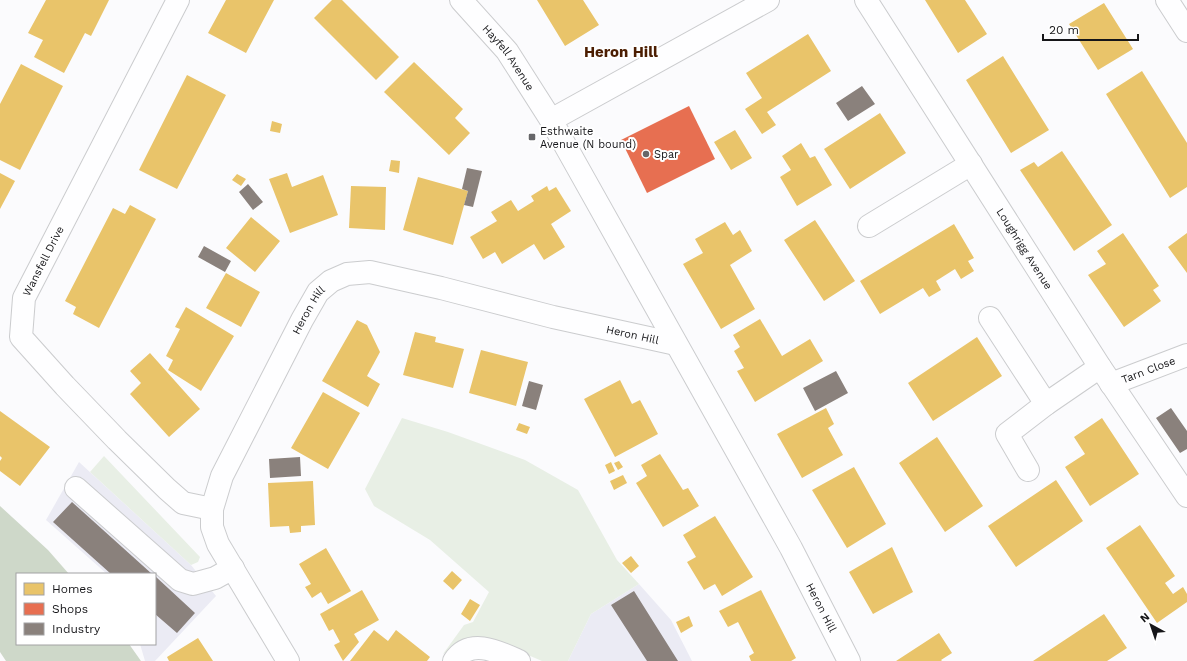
<svg xmlns="http://www.w3.org/2000/svg" width="1187" height="661" viewBox="0 0 1187 661" font-family="'Work Sans',sans-serif">
<style>
.built{fill:#ebebf4}
.green{fill:#e8efe5}
.forest{fill:#ced8c9}
.homes{fill:#e9c46a}
.shops{fill:#e76f51}
.industry{fill:#8a817c}
.lines{fill:none;stroke-linecap:round;stroke-linejoin:round}
.minor-casing{stroke:#cbccce;stroke-width:24}
.minor{stroke:#fefeff;stroke-width:22}
.poi-dot{fill:#666669;stroke:#fff;stroke-width:1.5}
.labels{text-anchor:middle;stroke-width:4;stroke-linejoin:round;paint-order:stroke}
.street-label{font-size:11px;fill:#161619;stroke:#fff}
.poi-label{font-size:11px;fill:#161619;stroke:#fff;text-anchor:start}
.district-label{font-size:15px;font-weight:bold;fill:#4c1e02;stroke:#fff}
</style>
<rect width="100%" height="100%" fill="#fbfbfd"/>
<path class="built" d="M79,462L191,565L216,596L155,661H145L140,644H155V574H107L46,520Z
M639,584L671,620L692,661H568L591,614Z"/>
<path class="green" d="M402,418L448,432L525,460L578,490L617,560L639,584L591,614L568,661H542L488,638L463,642L443,654L464,625L473,622L489,592L430,540L374,506L365,489Z
M104,456L200,557L198,562L191,565L90,472Z"/>
<path class="forest" d="M0,506L48,550L69,574H17V644H129L141,661H6L0,652Z"/>
<path class="homes" d="M46,0H109L91,36L85,33L64,73L34,57L43,40L28,33Z
M226,0H274L246,53L208,33Z
M332,0H342L399,57L376,80L314,18Z
M537,0H583L599,25L565,46Z
M925,0H965L987,34L958,53Z
M1104,3L1133,49L1098,70L1069,24Z
M808,34L831,71L767,112L776,125L762,134L745,109L762,98L746,73Z
M1003,56L1049,130L1011,153L966,80Z
M414,62L463,109L455,118L470,133L449,155L384,92Z
M21,64L63,86L20,170L0,160V104Z
M1142,71L1187,143V187L1170,198L1106,94Z
M187,75L226,95L177,189L139,170Z
M880,113L906,153L850,189L824,149Z
M272,121L282,124L280,133L270,131Z
M735,130L752,158L731,170L714,142Z
M801,143L810,158L815,156L832,185L797,206L780,177L791,170L782,156Z
M1062,151L1112,225L1074,251L1020,170L1034,162L1038,167Z
M391,160L400,161L399,173L389,171Z
M0,173L15,181L0,209Z
M287,173L292,187L323,175L338,215L290,233L269,179Z
M237,174L246,179L241,186L232,180Z
M418,177L468,191L453,245L403,230Z
M351,186L386,187L385,230L349,228Z
M547,186L549,191L556,187L571,211L551,224L565,247L544,260L534,244L502,264L495,252L483,259L470,237L497,221L491,212L511,200L518,211L534,201L531,196Z
M130,205L156,219L99,328L73,314L76,307L65,301L113,208L125,214Z
M251,217L280,241L255,272L226,248Z
M815,220L855,281L824,301L784,240Z
M725,222L733,235L740,230L752,251L730,265L755,309L721,329L683,264L703,253L695,239Z
M954,224L974,258L968,261L974,271L961,279L955,269L936,281L941,290L929,297L923,288L880,314L860,281Z
M1123,233L1159,286L1153,290L1161,301L1124,327L1088,275L1106,264L1097,251Z
M1187,233V273L1168,247Z
M226,273L260,292L241,327L206,308Z
M186,307L234,336L201,391L168,370L173,360L166,356L180,329L175,327Z
M760,319L782,356L810,339L823,361L755,402L737,371L744,368L734,351L740,347L733,335Z
M357,320L367,325L380,352L367,376L380,384L368,407L322,381Z
M415,332L436,337L435,342L464,349L453,388L403,375Z
M977,337L1002,376L933,421L908,383Z
M481,350L528,362L516,406L469,393Z
M150,353L200,409L169,437L130,394L141,383L130,371Z
M620,380L632,404L640,400L658,434L615,457L584,399Z
M323,392L360,413L328,469L291,448Z
M826,408L834,424L828,428L843,455L802,478L777,434Z
M0,411L50,447L20,486L0,471V461L2,458L0,456Z
M1102,418L1139,474L1090,506L1065,467L1085,454L1074,437Z
M519,423L530,427L527,434L516,430Z
M937,437L983,506L945,532L899,463Z
M660,454L683,490L688,488L699,506L663,527L636,483L647,476L641,465Z
M619,461L623,467L618,470L614,463Z
M611,462L615,471L609,474L605,465Z
M854,467L886,524L847,548L812,490Z
M623,475L627,483L614,490L610,481Z
M1056,480L1083,521L1016,567L988,526Z
M313,481L315,525L301,526V532L290,533L289,526L270,527L268,483Z
M715,516L753,577L722,596L715,584L704,590L687,562L696,557L683,535Z
M1140,525L1175,576L1165,583L1173,594L1183,587L1187,594V602L1157,623L1106,548Z
M892,547L913,592L873,614L849,572Z
M326,548L351,591L328,604L321,592L312,598L305,587L311,584L299,564Z
M631,556L639,566L631,573L622,563Z
M452,571L462,580L453,590L443,581Z
M362,590L379,620L354,634L359,642L343,661L334,645L340,642L333,629L329,631L320,614Z
M761,590L796,658L791,661H751L749,656L754,653L738,622L728,627L719,611Z
M470,599L480,605L470,621L461,614Z
M1104,614L1127,648L1107,661H1033Z
M689,616L693,626L681,633L676,622Z
M374,630L388,641L396,630L430,657L427,661H350Z
M939,633L952,653L941,660L942,661H896Z
M198,638L213,661H169L167,657Z"/>
<path class="shops" d="M689,106L715,159L647,193L621,140Z"/>
<path class="industry" d="M862,86L875,104L848,121L836,103Z
M467,168L482,171L473,207L464,205L468,191L462,189Z
M248,184L263,202L253,210L239,192Z
M204,246L231,261L225,272L198,257Z
M836,371L848,393L815,411L803,388Z
M529,381L543,385L536,410L522,406Z
M1171,408L1187,431V449L1180,453L1156,418Z
M300,457L301,476L270,478L269,459Z
M72,502L152,574H111L53,522Z
M155,576L195,613L177,633L155,614Z
M634,591L678,661H647L611,605Z"/>
<g class="lines">
<g class="minor-casing">
<g id="minor">
<path d="M178,0L24,298L21,337L65,386L117,440L167,489L183,503L212,509"/>
<path id="s1" d="M461,0L507,51L551,120L791,548L849,661"/>
<path id="s2" d="M866,0L1100,367L1187,496"/>
<path d="M1167,0L1187,31"/>
<path d="M551,120L768,0"/>
<path d="M869,226L971,164"/>
<path d="M990,318L1046,404"/>
<path id="s3" d="M1111,384L1187,355"/>
<path d="M1028,470L1007,434L1046,404L1100,367"/>
<path d="M76,488L180,580L193,584L215,578L233,568"/>
<path id="s4" d="M288,661L218,544L212,527V509L222,476L302,320L318,292L331,281L347,274L370,272L441,288L553,317L676,344"/>
<path d="M454,661C470,637 499,652 519,661"/>
</g>
</g>
<use href="#minor" class="minor"/>
</g>
<g class="poi-dot">
<rect x="528" y="133" width="8" height="8" rx="2"/>
<circle cx="646" cy="154" r="4"/>
</g>
<g class="labels">
<g class="street-label">
<text dy="4" stroke="none"><textPath href="#s1" startOffset="75">Hayfell Avenue</textPath></text>
<text dy="4" stroke="none"><textPath href="#s2" startOffset="295">Loughrigg Avenue</textPath></text>
<text transform="translate(43 261) rotate(-63)" y="4">Wansfell Drive</text>
<text dy="4" stroke="none"><textPath href="#s4" startOffset="394">Heron Hill</textPath></text>
<text dy="4" stroke="none"><textPath href="#s4" startOffset="742">Heron Hill</textPath></text>
<text dy="4" stroke="none"><textPath href="#s3" startOffset="40">Tarn Close</textPath></text>
<text dy="4" stroke="none"><textPath href="#s1" startOffset="708">Heron Hill</textPath></text>
</g>
<g class="poi-label">
<text x="540" y="135">Esthwaite<tspan x="540" dy="13">Avenue (N bound)</tspan></text>
<text x="654" y="158">Spar</text>
</g>
<g class="district-label">
<text x="621" y="57">Heron Hill</text>
</g>
</g>
<rect x="16" y="573" width="140" height="72" fill="#ffffff" stroke="#a2a2a3"/>
<rect x="24" y="583" width="20" height="12" fill="#e9c46a" stroke="#a2a2a3"/>
<text x="52" y="593" font-size="12" fill="#161619">Homes</text>
<rect x="24" y="603" width="20" height="12" fill="#e76f51" stroke="#a2a2a3"/>
<text x="52" y="613" font-size="12" fill="#161619">Shops</text>
<rect x="24" y="623" width="20" height="12" fill="#8a817c" stroke="#a2a2a3"/>
<text x="52" y="633" font-size="12" fill="#161619">Industry</text>
<g transform="translate(1151 625) rotate(320)" stroke="#ffffff" stroke-width="3" paint-order="stroke">
<path d="M0-3L7 15L0 10L-7 15Z" fill="#161619"/>
<text y="-6" font-size="11" font-weight="bold" text-anchor="middle" fill="#161619">N</text>
</g>
<path d="M1043 34v6h95v-6" fill="none" stroke="#161619" stroke-width="2"/>
<text x="1049" y="34" font-size="12" fill="#161619" stroke="#ffffff" stroke-width="3" paint-order="stroke">20 m</text>
</svg>
